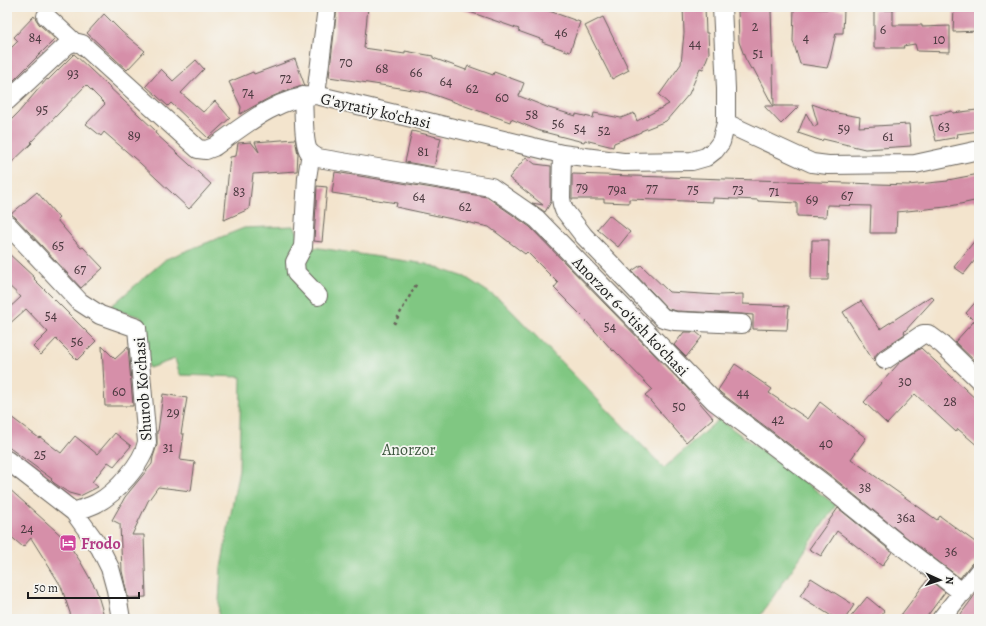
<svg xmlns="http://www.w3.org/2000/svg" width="986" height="626" viewBox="0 0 986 626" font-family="Alegreya,serif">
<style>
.green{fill:#80c782;stroke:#4e724f}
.building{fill:#d68fa9}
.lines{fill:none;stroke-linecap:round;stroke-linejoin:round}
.minor-casing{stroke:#67625a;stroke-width:20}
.path{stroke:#67625a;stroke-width:2.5;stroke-dasharray:3 3;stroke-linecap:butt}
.minor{stroke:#fff;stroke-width:18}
.labels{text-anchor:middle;stroke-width:3.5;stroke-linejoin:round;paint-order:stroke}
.number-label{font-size:14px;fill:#4a393f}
.street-label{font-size:16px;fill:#1c1c1c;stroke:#f6f6f2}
.park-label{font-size:16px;fill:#3f5840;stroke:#f6f6f2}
.hotel-label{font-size:16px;font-weight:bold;fill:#b23c85;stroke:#f6f6f2;text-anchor:start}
</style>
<rect width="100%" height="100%" fill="#f6f6f2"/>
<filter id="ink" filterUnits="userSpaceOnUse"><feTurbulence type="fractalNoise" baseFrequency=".025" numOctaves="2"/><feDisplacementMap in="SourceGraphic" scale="8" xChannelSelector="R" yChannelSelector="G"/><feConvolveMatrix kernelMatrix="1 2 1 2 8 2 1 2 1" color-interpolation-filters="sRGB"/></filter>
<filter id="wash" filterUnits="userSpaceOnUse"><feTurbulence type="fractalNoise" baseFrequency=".012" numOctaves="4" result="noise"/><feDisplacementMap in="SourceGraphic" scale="16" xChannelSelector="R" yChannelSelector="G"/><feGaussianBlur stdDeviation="0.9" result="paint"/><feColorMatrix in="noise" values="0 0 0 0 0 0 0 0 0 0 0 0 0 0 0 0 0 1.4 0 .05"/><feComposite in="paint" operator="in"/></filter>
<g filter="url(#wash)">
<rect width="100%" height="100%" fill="#f3e4cd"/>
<path class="green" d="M294,226L306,246L426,264L465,277L502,301L664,468L719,419L836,505L758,619H218L221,568L239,469L241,377L180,375L175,359L149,368L141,317L109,308L166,259L244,228Z"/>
<g id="blocks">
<path class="building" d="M337,7H368L364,48L405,54V51L433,56V58L466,70L468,66L493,75L494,72L524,83L519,96L549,108L576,116V114L593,118L594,113L621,118L634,113L637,121L669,104L659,95L681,64L684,33L683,7H705L706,33H708L709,53L703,69L700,68L689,94L666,121L641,131V132L614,143L613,147L585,140L584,142L571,139L540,131L511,119L510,122L426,92L329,77Z
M462,7H538L580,22L570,52L542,42L543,40L518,31L519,29L461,9Z
M954,7H979V31L953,32Z
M794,8L844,10L843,33H836L830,59L827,68L800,64L793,41Z
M771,10L774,106H799L781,124L764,106H773L753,68L751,69L745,58L739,42L738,11Z
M874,10H893V25H922V27L950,26V52L917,51L915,44L903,46L904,48H874Z
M104,14L122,32L145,51L127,70L87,33Z
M34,16L39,24L55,39L7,87V52L18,41L14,37Z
M603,17L629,70L612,79L585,26Z
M74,54L156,131L155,133L211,184L189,209L140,163L104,132L101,136L86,124L105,104L86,85L31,142L32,143L7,167V124L18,113L47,79L48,80Z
M295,59L305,86H302L283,92L269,98L240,114L241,107L229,82L253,72L254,74Z
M196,60L204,69L181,93L203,112L215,101L230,118L208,138L171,103L168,106L146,86L161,69L173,81Z
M812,104L837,113L860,117L859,127L909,124L911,146L865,149L823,139L822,141L798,133L806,113L814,127L818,125Z
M977,110L979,131L957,134L958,137L936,141L930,116L952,111L953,113Z
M412,131L441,138L434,167L405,162Z
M295,139L298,154L297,171L253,174L249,209L224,220L230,157L236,156L238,143L251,142L259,152L255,142Z
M526,157L535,164L551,166V202L545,212L532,203L543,205L509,178Z
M335,172L487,197L530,227L687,388L713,418L686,442L645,395L652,389L614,350L613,351L586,321H587L554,288L558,283L527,252L525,254L489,227L396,207L397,203L332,193Z
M572,174L908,185L948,181V180L979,174V200L946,207L897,212L896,233H870L871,206L827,205L826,217L797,216V203L758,201V200L713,198V202L629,199V203L604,202V199H572Z
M317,186L327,187L322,242L314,241Z
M37,192L59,218L57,220L81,248L83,247L103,268L81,288L15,217L11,214Z
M609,215L630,232L618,247L597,229Z
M979,235V255L964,274L954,267Z
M812,240H829L828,280H811Z
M7,252L35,278L34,279L96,341L77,360L56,339L41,355L33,347L48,332L26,309L7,326V310L21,297L7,284Z
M641,265L669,292L719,295L743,294V304L789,306L787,330L753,329V315L742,314L677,311L668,309L632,271Z
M931,296L934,299L904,332L905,334L879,351L875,356L874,362L843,312L861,301L880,329Z
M979,298V365L955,342L974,321L966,313Z
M684,332H696L702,337L686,357L674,345Z
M102,346L115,359L128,347L133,406H105Z
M921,348L979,402V447L958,429L956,432L915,394L887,424L864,402L901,361Z
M735,364L772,389L769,393L808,419L820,402L866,438L851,459L937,520L940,516L979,545V561H975L971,564L960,578L901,533L830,475L721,393L718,390Z
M163,394L187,398L181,434H184L180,460L195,462L191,491L158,487L148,501L132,535H144L146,597L128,598L122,571L120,524L112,520L125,497L152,464L153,457L157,445V431H158Z
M7,414L39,438L40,437L61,453L75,436L97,454L115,433L131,446L114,466L108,462L92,482L98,487L80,496L69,493L54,483L51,480L52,479L7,446Z
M7,487L65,539L80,561L96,589L105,619H72L61,586L31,538L23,547L7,533Z
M838,508L892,552L882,566L837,531L821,556L809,549Z
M811,578L854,605L845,619H836L800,596Z
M928,579L945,592L925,619H898Z
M979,588V619H957L972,599Z
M867,597L884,611L878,619H849Z"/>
</g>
</g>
<g filter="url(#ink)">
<use href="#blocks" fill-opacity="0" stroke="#67625a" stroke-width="1"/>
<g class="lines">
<g class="minor-casing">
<path id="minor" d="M722,7L726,89V123L812,163L828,165L915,164L979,150
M46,16L74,42
M316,95L327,7
M303,96C304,108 303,140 308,150C310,153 314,156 318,158L491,187L537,219L714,401L823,483L895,541L963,593
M7,101L67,45L74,42L82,44L198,149L206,150L214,147C245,125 276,98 316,95L562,154L623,162L692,161L706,157L715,150L721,142L726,123
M562,154L561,198L562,204L564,210L584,236L663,318L675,321L742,324
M313,155L310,159L307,178L303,247L295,262L296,273L318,296
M7,224L80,302L100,315L137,328L147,442C143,463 116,493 97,503C90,507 81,509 74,512
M885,360L923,334H928L943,345L979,380
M7,460L74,512L100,548L110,568L116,590L121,619
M941,619L979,571"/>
</g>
<path class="path" d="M394,324L417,283"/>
<use href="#minor" class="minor"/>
</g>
</g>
<defs>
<g id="hotel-square" transform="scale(0.9)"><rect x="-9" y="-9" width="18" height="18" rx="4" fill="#d1479c" stroke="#f6f6f2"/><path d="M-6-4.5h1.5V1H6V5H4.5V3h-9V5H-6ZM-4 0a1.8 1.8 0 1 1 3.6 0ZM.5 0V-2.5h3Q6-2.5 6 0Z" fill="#fff"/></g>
</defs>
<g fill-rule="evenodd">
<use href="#hotel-square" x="68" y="543"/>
</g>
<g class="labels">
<g class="number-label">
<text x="755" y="31">2</text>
<text x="883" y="34">6</text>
<text x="561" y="37">46</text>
<text x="35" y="42">84</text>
<text x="806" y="42">4</text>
<text x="939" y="44">10</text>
<text x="695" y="48">44</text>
<text x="758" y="58">51</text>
<text x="346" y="67">70</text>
<text x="382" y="73">68</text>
<text x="416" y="77">66</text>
<text x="73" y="78">93</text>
<text x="286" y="83">72</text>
<text x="446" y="86">64</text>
<text x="472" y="93">62</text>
<text x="248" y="97">74</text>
<text x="502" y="102">60</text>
<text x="42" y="114">95</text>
<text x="532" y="119">58</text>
<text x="558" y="128">56</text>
<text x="944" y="131">63</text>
<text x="580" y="133">54</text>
<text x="844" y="133">59</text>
<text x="604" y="135">52</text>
<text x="134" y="140">89</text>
<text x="888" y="141">61</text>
<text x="423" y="156">81</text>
<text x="582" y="192">79</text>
<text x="652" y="193">77</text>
<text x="617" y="194">79а</text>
<text x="693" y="194">75</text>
<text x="738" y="194">73</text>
<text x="239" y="196">83</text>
<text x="774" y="196">71</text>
<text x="847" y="200">67</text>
<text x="419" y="201">64</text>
<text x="812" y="204">69</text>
<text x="465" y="211">62</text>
<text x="58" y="250">65</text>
<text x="80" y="274">67</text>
<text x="51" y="320">54</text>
<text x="610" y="331">54</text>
<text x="77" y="346">56</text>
<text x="905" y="386">30</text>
<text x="119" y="396">60</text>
<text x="743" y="397">44</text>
<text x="950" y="406">28</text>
<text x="679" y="411">50</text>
<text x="173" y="417">29</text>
<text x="778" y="424">42</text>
<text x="826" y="448">40</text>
<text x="168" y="452">31</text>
<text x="40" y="459">25</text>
<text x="865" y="492">38</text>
<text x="906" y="522">36а</text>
<text x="27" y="533">24</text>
<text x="951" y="556">36</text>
</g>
<g class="street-label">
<text transform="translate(376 110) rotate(13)" y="6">G'ayratiy ko'chasi</text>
<text transform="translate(631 316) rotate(46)" y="6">Anorzor 6-o'tish ko'chasi</text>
<text transform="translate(142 389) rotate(-94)" y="6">Shurob Ko'chasi</text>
</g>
<g class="park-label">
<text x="409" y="455">Anorzor</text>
</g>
<g class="hotel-label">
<text x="81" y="549">Frodo</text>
</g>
</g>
<rect width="986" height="626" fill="none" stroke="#f6f6f2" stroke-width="24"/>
<g transform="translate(940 580) rotate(93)" stroke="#f6f6f2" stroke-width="3" paint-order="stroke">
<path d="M0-3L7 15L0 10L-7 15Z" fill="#1c1c1c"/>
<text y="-6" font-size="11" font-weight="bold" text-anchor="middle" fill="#1c1c1c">N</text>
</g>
<path d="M28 592v6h111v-6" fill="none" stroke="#1c1c1c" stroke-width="2"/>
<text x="34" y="592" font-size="12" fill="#1c1c1c" stroke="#f6f6f2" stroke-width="3" paint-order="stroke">50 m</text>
</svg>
